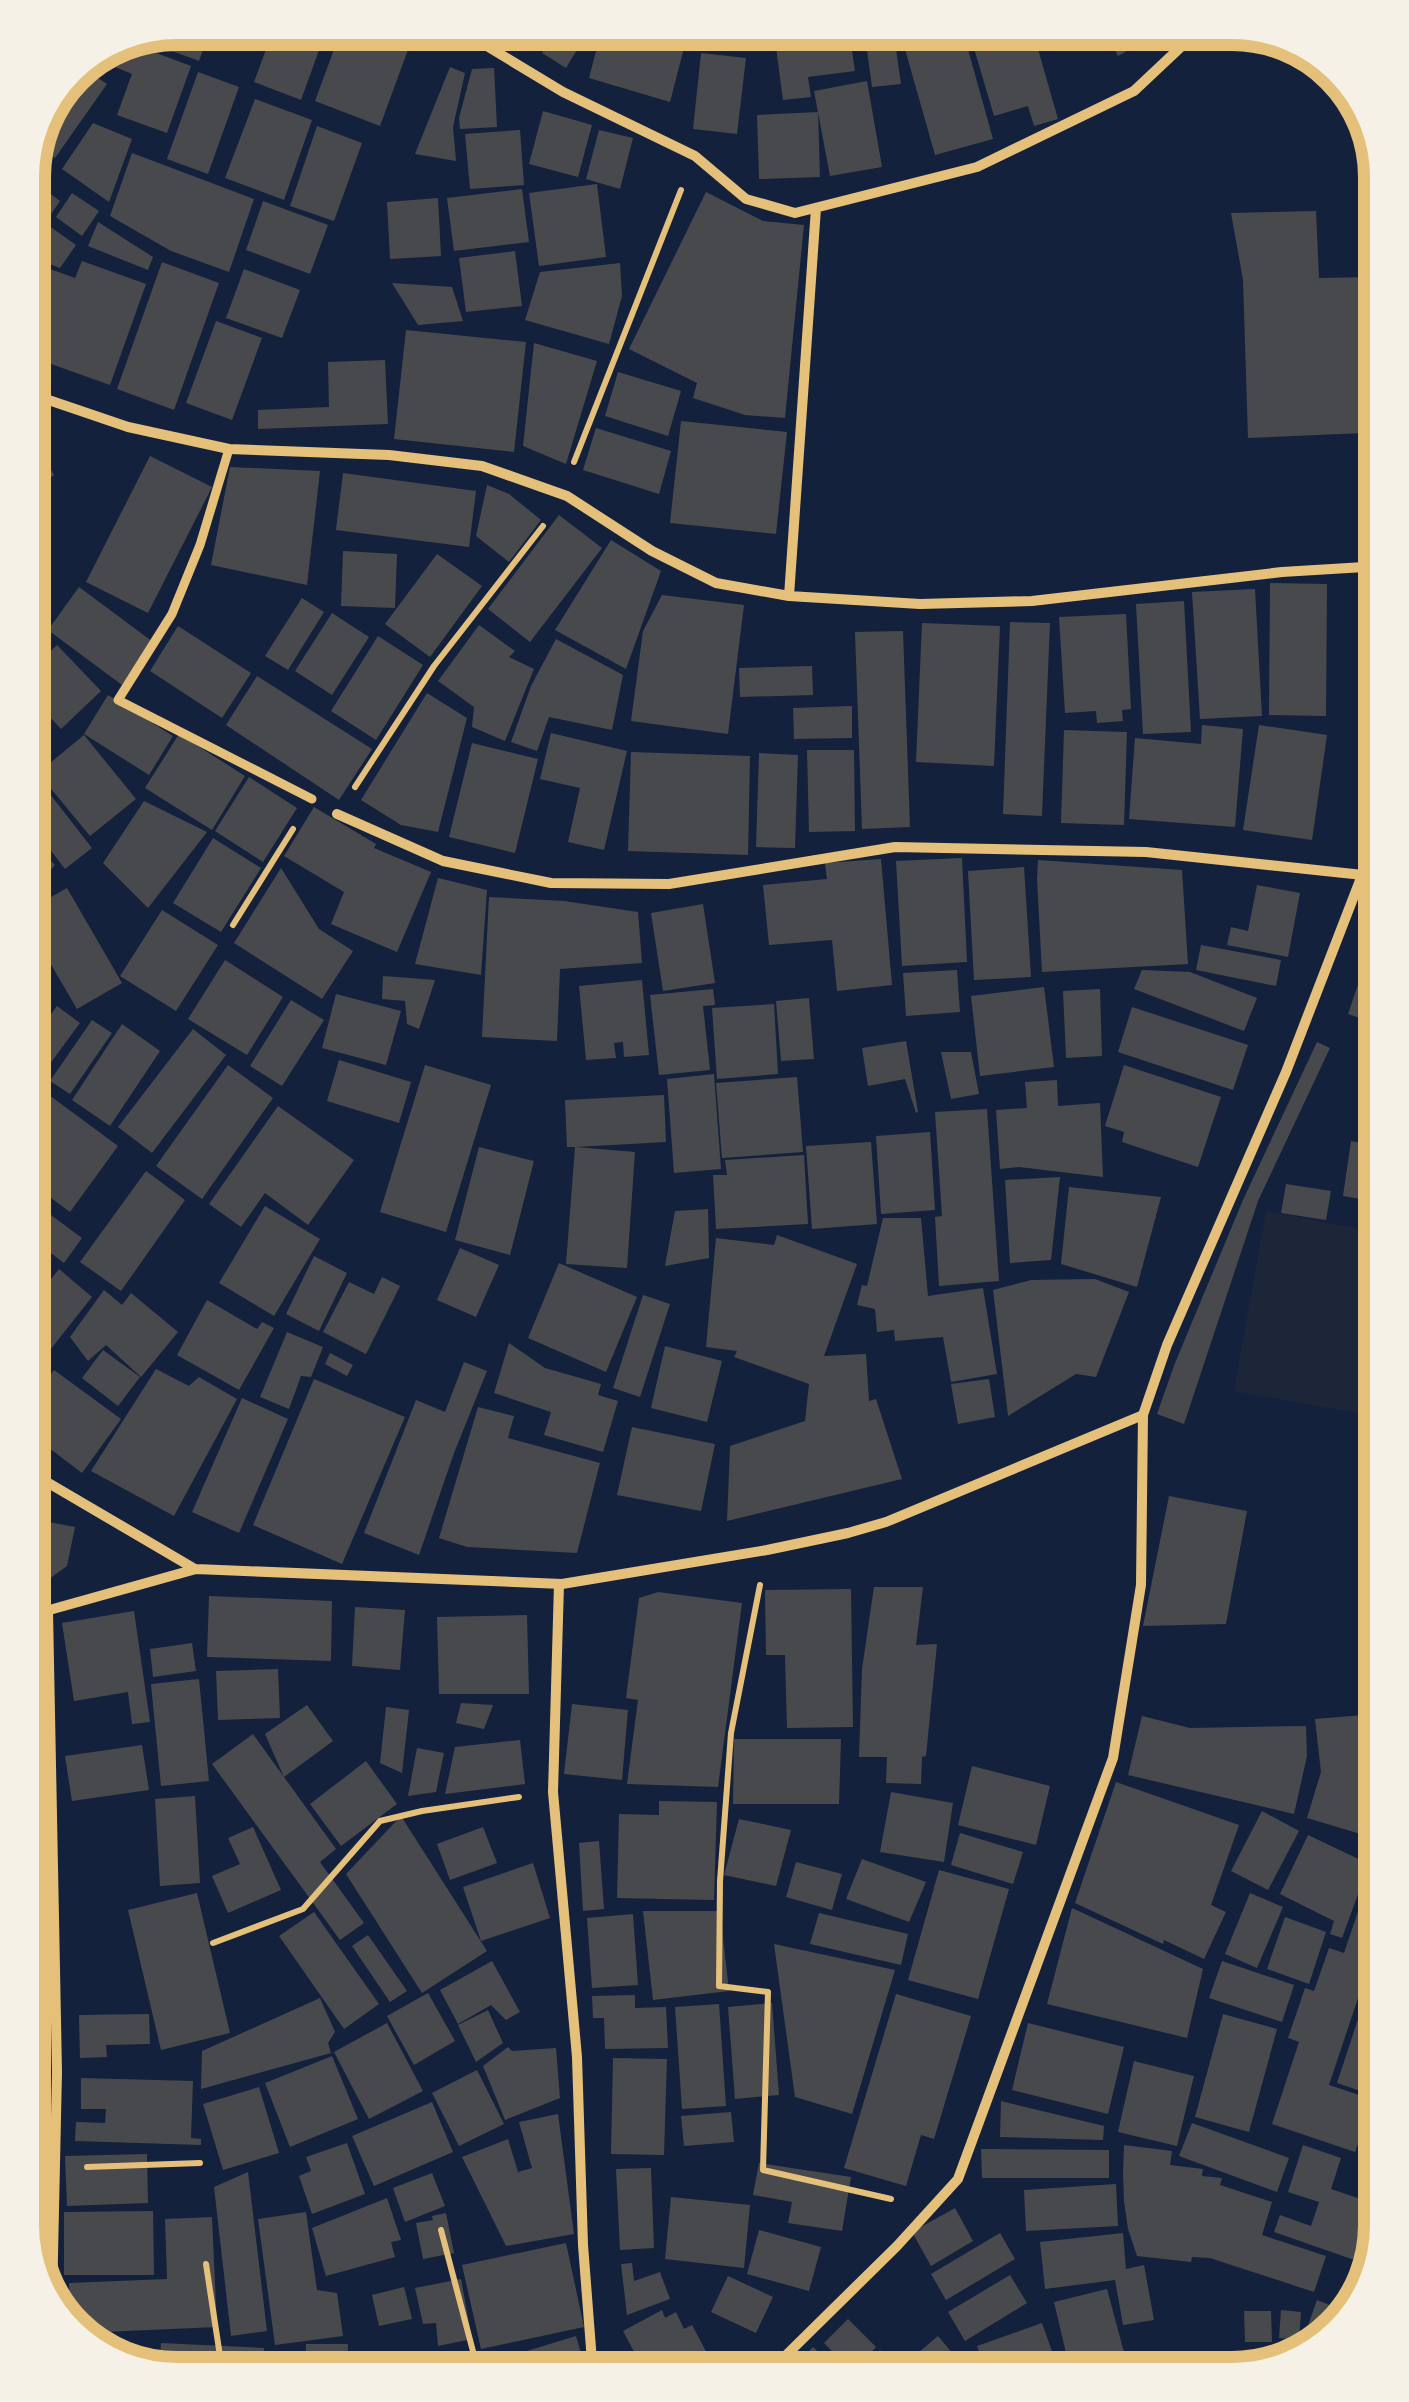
<svg xmlns="http://www.w3.org/2000/svg" width="1409" height="2402" viewBox="0 0 1409 2402" font-family="'PT Serif',serif">
<style>
.green{fill:#1d2539}
.building{fill:#48494c}
.lines{fill:none;stroke-linecap:round;stroke-linejoin:round}
.path{stroke:#e5c07b;stroke-width:6}
.pedestrian{stroke:#e5c07b;stroke-width:9}
.minor{stroke:#e5c07b;stroke-width:10}
.rim{fill:none;stroke:#e5c07b;stroke-width:12}
</style>
<rect width="100%" height="100%" fill="#14213d"/>
<path class="green" d="M1266,1211L1381,1233L1362,1345L1381,1349L1380,1417L1234,1391Z"/>
<path class="building" d="M177,28H211L199,61L148,42L149,39Z
M274,28H327L301,100L254,82Z
M342,28H416L380,126L315,101Z
M508,28H537L529,40Z
M557,28H590L566,68L542,53Z
M602,28H616L684,48L670,102L589,78Z
M661,28H690L688,36Z
M699,28H769L764,50L697,36Z
M864,28H893L901,84L872,87Z
M899,28H962L993,139L935,155Z
M968,28H1032L1058,119L1034,126L1028,106L994,116Z
M1104,28H1133L1141,43L1118,56Z
M849,31L855,71L808,77L811,97L783,100L775,40Z
M135,45L191,66L167,133L117,115L132,74L108,64L112,54Z
M701,53L746,58L737,134L693,129Z
M82,67L107,84L55,158L38,146L72,71Z
M450,67L465,73L453,127L456,161L415,154Z
M494,68L497,127L460,129L459,118L472,69Z
M198,72L239,87L208,174L167,159Z
M867,81L882,167L830,176L814,91Z
M255,99L312,120L284,200L225,178Z
M543,111L592,125L578,177L529,164Z
M818,112L820,177L759,179L757,115Z
M93,123L132,139L109,202L62,169Z
M317,126L362,143L334,221L290,206Z
M520,130L524,185L470,189L465,134Z
M599,130L633,138L620,189L586,179Z
M132,153L254,199L229,272L171,251L110,216Z
M34,154L50,165L28,198V168Z
M597,184L606,257L539,266L529,193Z
M43,188L60,201L45,223L76,245L60,268L28,256V210Z
M522,189L529,242L454,251L447,198Z
M706,192L763,221L804,225L785,418L745,415L693,398L697,383L629,349Z
M72,193L99,211L82,236L56,217Z
M438,198L441,256L390,259L387,202Z
M263,201L328,225L310,274L246,250Z
M1316,211L1319,278L1375,277L1374,268H1381V303L1376,302L1377,342H1381V506L1364,433L1248,438L1243,280L1231,213Z
M98,222L153,257L148,270L88,246Z
M515,251L522,306L466,312L459,258Z
M28,261L75,278L82,261L146,284L110,385L51,364L48,373L28,366Z
M162,262L219,283L174,410L117,389Z
M620,263L622,296L609,344L525,320L540,272Z
M244,269L300,290L282,338L226,318Z
M392,283L452,287L463,321L418,325Z
M216,321L262,338L232,420L186,403Z
M406,330L526,342L514,452L394,439Z
M534,343L597,361L566,464L523,446Z
M385,360L388,424L258,429V410L329,407L328,362Z
M618,372L681,391L668,436L605,416Z
M681,421L787,432L776,534L670,523Z
M28,428L54,475L28,494Z
M596,428L671,451L659,494L583,470Z
M150,456L212,487L148,613L86,582Z
M230,467L320,471L307,585L211,565Z
M343,473L476,491L469,547L336,530Z
M487,485L509,494L541,520L509,562L476,536Z
M559,515L602,548L530,642L488,609Z
M611,540L661,571L626,669L555,630Z
M343,551L397,554L395,608L341,606Z
M437,554L482,586L430,657L385,624Z
M28,582L49,615L28,628Z
M1270,583L1327,584L1326,716L1269,715Z
M79,587L153,642L122,685L48,630Z
M1255,589L1262,716L1200,719L1192,592Z
M1368,594L1381,595V731H1362Z
M662,595L744,605L728,734L631,721L643,631Z
M302,598L324,612L288,670L265,656Z
M1184,601L1191,732L1143,734L1136,604Z
M332,613L369,637L332,695L295,671Z
M1126,614L1131,709L1122,710L1123,721L1097,723L1096,711L1065,713L1059,617Z
M1010,622L1050,623L1042,816L1003,814Z
M922,623L1000,626L994,766L916,762Z
M479,625L515,651L509,657L534,669L505,741L472,727L474,707L438,681Z
M178,626L251,673L222,718L150,671Z
M903,631L910,827L862,829L855,632Z
M378,636L423,665L376,740L331,711Z
M556,639L623,675L612,730L549,717L537,751L511,742L531,686Z
M57,645L101,691L61,729L28,694V673Z
M812,666L813,695L740,697L739,668Z
M257,676L372,749L339,800L226,725Z
M427,693L467,718L438,832L401,825L361,800Z
M108,695L173,736L149,775L84,734Z
M852,706V738L794,739L793,708Z
M28,720L42,735L36,741L45,751L30,764L34,769L28,775Z
M1202,725L1243,729L1235,827L1129,819L1135,738L1201,744Z
M1259,725L1327,735L1312,840L1243,830Z
M1064,730L1127,732L1124,825L1061,823Z
M551,733L627,751L604,850L568,842L580,788L540,779Z
M179,734L245,776L212,830L145,788Z
M84,735L136,799L90,836L38,773Z
M472,743L538,759L515,853L449,837Z
M807,750H854L855,831L809,832Z
M631,752L750,756L748,855L628,851Z
M759,753L798,755L795,848L756,847Z
M249,777L297,808L263,862L215,831Z
M39,780L92,848L65,869L28,821V789Z
M144,801L207,832L148,908L103,863Z
M314,807L376,844L374,848L431,872L397,952L331,924L344,892L284,856Z
M28,837L55,865L28,894Z
M213,838L261,868L221,932L173,903Z
M962,858L967,962L902,966L896,861Z
M881,859L892,985L837,991L832,940L769,945L763,885L827,879L825,863Z
M1038,860L1182,870L1188,964L1042,972L1037,879Z
M1024,867L1031,977L974,980L968,871Z
M281,868L319,929L353,951L322,999L234,943Z
M438,878L487,890L481,975L415,964Z
M1257,885L1300,893L1288,957L1227,945L1231,927L1248,931Z
M67,888L122,983L77,1009L28,925V910Z
M489,897L564,901L638,912L642,963L560,969L557,1041L482,1037Z
M703,904L715,983L663,991L651,913Z
M162,910L218,945L176,1011L120,976Z
M1201,945L1281,960L1276,986L1196,970Z
M1368,955L1381,959V1025L1348,1014Z
M225,960L283,997L247,1055L188,1019Z
M957,970L960,1012L906,1016L903,973Z
M1142,970L1190,972L1257,998L1244,1031L1134,989Z
M383,976L435,980L419,1029L407,1024L405,1001L382,999Z
M642,980L649,1055L624,1057L623,1042L614,1043L616,1058L586,1060L579,986Z
M1044,987L1054,1067L980,1076L971,996Z
M713,989L715,1005L703,1006L710,1070L659,1075L650,995Z
M1100,989L1102,1056L1066,1058L1063,991Z
M336,994L401,1011L386,1065L322,1048Z
M809,998L814,1059L781,1061L776,1001Z
M291,1000L324,1020L282,1086L250,1066Z
M774,1004L778,1074L717,1079L712,1008Z
M57,1006L80,1023L41,1076L28,1066V1046Z
M1132,1007L1248,1045L1233,1090L1118,1052Z
M92,1020L112,1033L70,1094L50,1081Z
M122,1024L160,1051L110,1126L72,1100Z
M193,1029L226,1055L152,1153L118,1127Z
M906,1041L918,1112L916,1113L905,1079L868,1086L862,1048Z
M1317,1042L1330,1048L1258,1201L1184,1424L1157,1414L1175,1363L1243,1200Z
M941,1052H971L979,1094L951,1099Z
M339,1060L411,1082L399,1123L327,1101Z
M228,1065L273,1098L202,1199L156,1166Z
M425,1065L491,1085L446,1232L380,1212Z
M1124,1065L1221,1097L1198,1167L1122,1142L1124,1132L1105,1126Z
M714,1074L721,1169L674,1173L667,1079Z
M797,1077L803,1152L722,1158L716,1083Z
M28,1080L37,1087L28,1100Z
M1057,1080L1058,1106L1100,1103L1103,1177L1019,1167L1000,1169L996,1110L1027,1108L1025,1082Z
M45,1092L118,1146L70,1212L28,1181V1117Z
M664,1095L666,1142L576,1147L635,1152L627,1268L566,1264L575,1147H567L565,1100Z
M278,1106L354,1160L308,1225L265,1193L241,1227L209,1204Z
M987,1109L999,1281L939,1286L935,1217L942,1216L935,1112Z
M930,1132L935,1210L881,1214L876,1136Z
M1351,1141L1381,1147L1372,1201L1343,1196Z
M871,1142L877,1224L812,1229L806,1146Z
M479,1147L534,1161L510,1255L455,1240Z
M804,1155L808,1224L716,1229L713,1175H727L725,1160Z
M146,1171L185,1200L121,1291L80,1262Z
M1060,1177L1051,1260L1010,1263L1005,1180Z
M1286,1184L1331,1191L1326,1220L1281,1213Z
M1069,1187L1161,1197L1137,1287L1061,1264Z
M28,1198L82,1238L64,1263L28,1236Z
M265,1206L320,1239L274,1316L219,1283Z
M708,1209L709,1258L665,1266L675,1211Z
M883,1218H921L928,1296L983,1288L997,1374L951,1382L943,1337L895,1341L894,1330L877,1332L875,1309L857,1305L862,1285L867,1286Z
M777,1235L857,1264L824,1356L866,1354L869,1401L876,1399L902,1479L727,1521L730,1446L805,1421L809,1384L734,1357L737,1351L706,1347L716,1238L774,1245Z
M1380,1247H1381V1349L1362,1346Z
M460,1248L499,1265L476,1317L437,1300Z
M314,1256L347,1273L319,1331L286,1314Z
M559,1263L637,1297L606,1372L528,1338Z
M59,1269L92,1297L46,1355L28,1341V1308Z
M382,1277L400,1286L366,1354L323,1332L349,1282L374,1294Z
M1095,1279L1129,1292L1096,1377L1076,1374L1008,1416L993,1290L1031,1280Z
M104,1290L122,1305L131,1293L178,1332L141,1377L106,1345L88,1361L70,1337Z
M643,1295L670,1304L640,1397L613,1388Z
M207,1300L257,1329L262,1322L274,1328L239,1390L177,1355Z
M287,1332L323,1347L311,1377L301,1376L289,1409L260,1397Z
M509,1343L545,1368L601,1384L598,1395L618,1401L603,1452L544,1435L551,1412L494,1393Z
M665,1346L722,1361L707,1422L651,1408Z
M28,1348L51,1365L28,1396Z
M103,1350L140,1377L118,1406L82,1378Z
M330,1353L353,1365L347,1376L325,1364Z
M464,1362L487,1371L454,1453L419,1555L364,1533L416,1400L445,1412Z
M156,1369L189,1386L199,1377L237,1399L174,1516L91,1471Z
M54,1370L121,1419L82,1473L28,1432V1406Z
M314,1379L405,1417L342,1564L253,1525Z
M989,1379L995,1417L958,1424L951,1384Z
M242,1398L288,1419L239,1533L192,1512Z
M478,1407L514,1416L508,1438L600,1463L577,1553L467,1547L439,1538Z
M632,1427L715,1444L701,1511L617,1495Z
M1169,1496L1247,1511L1226,1624L1143,1626Z
M28,1502L46,1506L43,1521L75,1527L67,1566L45,1582L28,1578Z
M1376,1566L1381,1567V1629L1362,1628Z
M874,1587H923L916,1645L937,1644L926,1756L922,1757L921,1784L886,1783L887,1757H859L862,1669Z
M851,1589L853,1727L787,1728L785,1655H766L765,1590Z
M658,1592L742,1603L718,1787L627,1784L638,1700L626,1698L639,1598Z
M209,1596L332,1601L331,1661L207,1657Z
M355,1607L405,1610L400,1670L352,1666Z
M134,1611L150,1722L132,1724L128,1692L74,1701L62,1623Z
M527,1615L529,1694H439L437,1617Z
M192,1643L196,1671L153,1677L150,1649Z
M278,1669L280,1718L218,1720L216,1671Z
M199,1679L209,1781L161,1786L151,1684Z
M461,1703L493,1705L484,1729L456,1723Z
M572,1704L628,1710L622,1780L564,1774Z
M307,1705L333,1741L284,1777L336,1849L320,1862L364,1923L340,1940L212,1764L253,1734L284,1777L265,1734Z
M386,1707L409,1710L402,1773L380,1763Z
M1376,1714L1381,1774L1364,1835L1307,1818L1321,1772L1315,1719Z
M1142,1716L1190,1728L1306,1726L1307,1756L1294,1814L1128,1775Z
M734,1739H841L839,1804H733Z
M520,1740L525,1784L445,1794L455,1747Z
M142,1745L149,1790L72,1801L65,1756Z
M417,1748L444,1753L436,1792L408,1796Z
M366,1761L397,1804L341,1846L310,1804Z
M972,1766L1050,1786L1036,1845L958,1825Z
M1116,1782L1239,1825L1211,1905L1226,1912L1204,1959L1164,1940L1163,1944L1075,1903Z
M891,1792L953,1803L944,1862L880,1852Z
M195,1796L200,1883L160,1886L155,1799Z
M659,1801L717,1802L714,1900L617,1898L619,1814L659,1815Z
M1262,1811L1299,1831L1268,1890L1231,1871Z
M28,1815H39L38,1872H28Z
M401,1816L487,1951L422,1993L346,1874Z
M739,1819L791,1830L776,1886L724,1875Z
M253,1827L281,1890L228,1913L212,1876L240,1864L228,1838Z
M483,1827L497,1863L450,1880L437,1844Z
M960,1833L1023,1852L1013,1884L951,1865Z
M1308,1835L1369,1864L1342,1938L1330,1934L1334,1921L1280,1894Z
M599,1841L604,1909L583,1911L579,1843Z
M862,1859L926,1882L909,1922L846,1899Z
M796,1862L842,1874L832,1910L786,1897Z
M533,1863L550,1918L481,1941L463,1887Z
M1373,1867L1381,1870V2006L1358,1998L1329,2085L1374,2100L1355,2152L1272,2124L1299,2042L1288,2038L1305,1988L1314,1991L1329,1948L1344,1953Z
M939,1870L1009,1889L978,1999L908,1980Z
M28,1882H39L41,1938L28,1939Z
M197,1893L230,2033L161,2050L128,1910Z
M1250,1893L1283,1907L1257,1968L1225,1954Z
M1072,1908L1203,1969L1187,2038L1047,2004Z
M643,1911H720L729,1991L653,2000Z
M314,1912L379,2004L344,2029L279,1936Z
M819,1913L908,1934L901,1965L810,1944Z
M633,1914L638,1985L592,1988L587,1918Z
M1285,1917L1326,1932L1309,1984L1267,1969Z
M368,1935L407,1991L390,2002L352,1946Z
M774,1944L895,1970L852,2114L795,2097Z
M492,1961L520,2012L506,2020L491,2005L458,2024L440,1990Z
M1222,1961L1294,1985L1282,2022L1209,1998Z
M428,1993L455,2041L414,2065L387,2016Z
M896,1994L971,2016L934,2139L921,2135L906,2186L844,2168Z
M635,1995V2008L666,2007L668,2048L605,2049L604,2018H593L592,1996Z
M320,1998L335,2032L328,2043L331,2053L201,2089L202,2051Z
M772,2003L779,2095L735,2099L728,2007Z
M719,2004L726,2106L682,2109L675,2007Z
M1362,2007L1381,2013V2098L1337,2083Z
M488,2010L503,2043L476,2062L458,2025Z
M149,2014L150,2044L106,2045L107,2057L80,2058L79,2015Z
M1223,2014L1277,2029L1249,2132L1195,2117Z
M387,2023L423,2091L369,2119L334,2052Z
M1028,2023L1124,2047L1108,2114L1012,2090Z
M508,2047L512,2051L556,2048L560,2098L505,2120L483,2066Z
M332,2056L358,2119L290,2147L265,2083Z
M613,2058L667,2059L664,2155L611,2154Z
M1134,2061L1194,2076L1177,2146L1118,2132Z
M477,2070L504,2124L459,2146L432,2093Z
M81,2078L193,2081L191,2138L201,2139V2145L75,2141L76,2122L105,2123L106,2109H81Z
M259,2087L279,2153L223,2170L203,2104Z
M1001,2101L1104,2126L1103,2140L1000,2137Z
M432,2102L453,2152L374,2186L352,2136Z
M731,2112L734,2142L684,2146L681,2116Z
M558,2114L574,2234L506,2246L462,2157L508,2139L518,2172L532,2168L519,2122Z
M1192,2123L1289,2158L1277,2192L1179,2156Z
M347,2143L365,2194L312,2214L299,2176L311,2171L306,2157Z
M1124,2145L1172,2151L1170,2165L1203,2169L1202,2176L1222,2178L1220,2185L1272,2202L1262,2235L1326,2256L1314,2292L1210,2258L1192,2257L1191,2262L1137,2256L1128,2229L1124,2201L1123,2174Z
M1303,2145L1341,2158L1331,2189L1381,2206V2218L1366,2264L1274,2232L1280,2215L1311,2226L1319,2202L1288,2192Z
M981,2149L1109,2150V2178H982Z
M147,2154L148,2203L67,2206L65,2156Z
M759,2163L851,2177L842,2231L788,2223L792,2202L753,2195Z
M651,2168L654,2248L620,2250L616,2169Z
M248,2172L267,2331L231,2336L214,2187Z
M432,2173L445,2206L405,2222L393,2188Z
M1116,2184L1118,2226L1026,2231L1024,2190Z
M671,2197L750,2205L744,2268L665,2259Z
M387,2198L401,2240L391,2242L395,2257L326,2276L312,2228Z
M955,2208L973,2241L931,2266L912,2232Z
M153,2211L154,2275H64V2212Z
M306,2212L317,2290L337,2293L343,2336L275,2345L258,2219Z
M446,2213L454,2253L423,2259L416,2223L433,2220L432,2216Z
M212,2217L217,2327L80,2333L71,2324L69,2283L167,2279L165,2219Z
M759,2230L821,2247L809,2291L747,2274Z
M1000,2233L1015,2259L946,2300L931,2274Z
M1123,2233L1126,2269L1144,2265L1154,2320L1123,2325L1115,2280L1045,2289L1040,2242Z
M566,2243L584,2327L481,2349L462,2265Z
M632,2263L634,2281L660,2272L670,2299L627,2315L621,2264Z
M1010,2275L1027,2303L965,2341L948,2312Z
M728,2276L773,2297L756,2333L711,2312Z
M461,2279L472,2339L438,2346L436,2323L423,2324L415,2288Z
M404,2287L412,2319L379,2326L372,2295Z
M1107,2289L1125,2356L1070,2370L1054,2302Z
M1317,2300L1342,2310L1336,2326L1321,2339L1305,2334Z
M662,2310L665,2318L676,2312L684,2329L692,2325L718,2374H646L623,2331Z
M1281,2310L1301,2312L1299,2340L1279,2338Z
M1244,2311H1271L1272,2342H1245Z
M848,2319L876,2347L852,2372L824,2343Z
M1042,2323L1060,2374H986L977,2346Z
M576,2336L587,2374H523L517,2354Z
M938,2336L970,2374H916L906,2363Z
M161,2343L264,2348L262,2374H168L159,2371Z
M306,2344H348L347,2374H306Z
M92,2347L148,2350L147,2367L94,2350Z
M813,2347L842,2374H787Z
M880,2350L904,2374H856Z
M509,2351L516,2374H446L442,2362L468,2353L472,2363Z
M1126,2359L1132,2374H1086Z"/>
<g class="lines">
<path class="path" d="M574,462L681,190
M355,787L434,666L543,526
M233,925L293,829
M1367,949L1381,953
M760,1585L731,1733L720,1881L719,1986L768,1992L763,2170L891,2199
M213,1943L303,1909L380,1821L422,1811L519,1797
M87,2167L200,2163
M441,2230L479,2374
M206,2264L220,2356
M111,2355L348,2356
M268,2374V2355"/>
<path class="pedestrian" d="M229,449L200,545L172,614L118,700L312,799"/>
<path class="minor" d="M457,28L563,92L695,156L746,199L795,213L977,167L1134,91L1201,28
M28,393L128,427L229,449L389,455L482,466L567,496L652,551L716,583L789,596L920,604L1032,601L1282,572L1381,566
M789,596L816,208
M337,814L443,861L551,883L669,884L895,847L1146,852L1363,875
M28,1471L195,1569
M559,1584L553,1792L577,2057L583,2245L593,2374
M48,1611L57,2072L52,2301
M28,1616L196,1569L562,1584L767,1550L848,1533L886,1522L1143,1415
M767,2374L897,2246L958,2179L1113,1758L1141,1585L1143,1415L1167,1345L1286,1072L1381,826"/>
</g>
<path d="M0 0H1409V2402H0ZM177 45H1232A132 132 0 0 1 1364 177V2225A132 132 0 0 1 1232 2357H177A132 132 0 0 1 45 2225V177A132 132 0 0 1 177 45Z" fill="#f6f1e7" fill-rule="evenodd"/>
<path class="rim" d="M177 45H1232A132 132 0 0 1 1364 177V2225A132 132 0 0 1 1232 2357H177A132 132 0 0 1 45 2225V177A132 132 0 0 1 177 45Z"/>
</svg>
